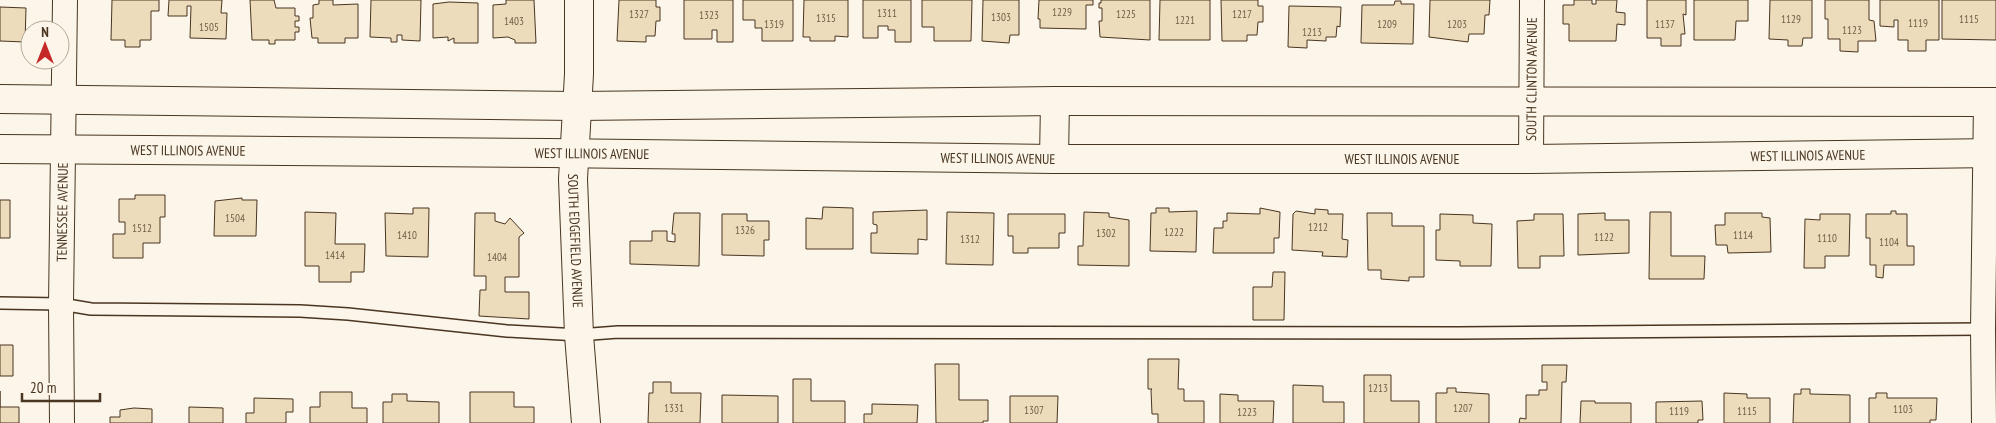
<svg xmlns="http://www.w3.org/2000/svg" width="1996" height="423" viewBox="0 0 1996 423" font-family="'PT Sans Narrow',sans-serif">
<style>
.building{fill:#ecdcbc;stroke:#4a3520}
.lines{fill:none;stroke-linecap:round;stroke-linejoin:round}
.lane-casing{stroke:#4a3520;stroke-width:14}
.street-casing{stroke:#4a3520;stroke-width:26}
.secondary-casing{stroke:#4a3520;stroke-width:30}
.lane{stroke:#fbf6e9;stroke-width:11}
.street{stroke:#fbf6e9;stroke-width:24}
.secondary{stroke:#fbf6e9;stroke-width:28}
.labels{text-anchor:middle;stroke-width:4;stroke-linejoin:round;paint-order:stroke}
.number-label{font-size:11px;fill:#725f47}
.street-label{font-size:14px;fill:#4a3520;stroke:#fbf6e9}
</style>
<rect width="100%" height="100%" fill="#fbf6e9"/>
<path class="building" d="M112,0H159V11H151V40H140V47H125V40H111Z
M169,0H222L221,13H227L226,39L190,38L191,6H187V16H168Z
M250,0H274L276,8H295V16H299V21H295V27H299V32H295V40H275V44H269V40H252Z
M319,0H333V5L358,4V38H345V43H318V38H312L310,18H313V5L319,4Z
M371,0H421L420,41L402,40V35H397V42H391V38L370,37Z
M506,0H534L536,43H515V40L508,37L493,38V5L506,4Z
M619,0H656V7H660V21H656L655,36H646V42L617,41Z
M684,0H733V42H717V30H712V39H684Z
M743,0H793V41H762V28H755V20H743Z
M804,0H848V37L835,36V41H810V37H803Z
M863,0H911V42H895V30H888V26H878V38H863Z
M922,0H972L971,41H934V27H922Z
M983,0H1019V35H1010L1009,43L982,41Z
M1039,0H1093V5H1086V29L1040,28V19H1038Z
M1101,0H1150V40L1100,37L1099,21H1102V8H1099V3H1101Z
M1160,0H1210V40H1159Z
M1221,0H1258V6H1263V22H1258L1257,35H1247V41H1222Z
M1430,0H1490L1489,15H1485L1484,34H1469L1468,42L1429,37Z
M1574,0H1592V4H1596V0H1617L1616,12L1625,13V25L1617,24L1616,41H1569V24H1563V5H1574Z
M1647,0H1686V15L1683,14L1685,34H1681V46H1661V38H1647Z
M1694,0H1748V21H1736L1735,40H1694Z
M1770,0H1812V38H1803L1802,46H1788V40L1769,39Z
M1825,0H1869V20L1874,21L1876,41H1858V52L1840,51V39H1828V19H1825Z
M1880,0H1939V40H1926V51H1908V40H1898V20H1894V27L1880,26Z
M1942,0H1996V40L1942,39Z
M1395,1H1401V4H1414L1413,44L1361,43L1362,5H1394Z
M449,2L478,3V43H454V38L448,41V37L433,38V4Z
M1289,6L1341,7L1340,27L1337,26L1336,37H1326V41L1307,40V48L1288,47Z
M0,7L26,8L25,42L0,41Z
M135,195H165V217H160V243H143V258H113V234H125V222H119V199H135Z
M242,198V200H257L256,236H214L215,201Z
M0,200H10V238H0Z
M823,207L853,208V249H806V218L822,219Z
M413,208H429L428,257L386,256L385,213L413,214Z
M1156,208H1169V212L1197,211L1196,252L1150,251L1151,213H1156Z
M1260,208L1280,212L1279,238H1274V253H1213L1214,228H1223V221H1227V213L1260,214Z
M1315,209L1328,210V214H1343L1342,239L1348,240L1347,257L1322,256L1323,252L1292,250L1293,214L1296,211L1315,214Z
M927,210V240L918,239V254L871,253V233H877V225L873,224V212Z
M1891,211H1896V214H1907V246H1914V265H1884L1883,278L1876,277V265H1870V238H1866V214H1891Z
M305,212L336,213L335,244H365L364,272H351V282H319V266H305Z
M947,212L994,213L993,265L946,264Z
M1084,212L1109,213V217L1129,220V266L1078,265V246H1083Z
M1650,212H1671V256H1705L1704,279H1649Z
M475,213H495V221L505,224L510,218L524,233L519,237V277H505V292H529V319L479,316L480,290H486V276H474Z
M674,213H700L699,266L630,264V241H652V231H667V241L675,242V234H672Z
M1367,213H1392V226H1424V277H1409V281L1381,279V270H1368Z
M1605,213V220H1629V253L1578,255V214Z
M1725,213H1762V217L1770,218L1771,252L1728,253L1727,245H1716L1715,225H1725Z
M722,214H747V221H769V240H764V256L722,255Z
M1008,214H1065V233H1059V248H1028V253H1013V236H1008Z
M1440,214L1473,215V223L1492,224L1491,266H1460V261L1436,260V230H1440Z
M1534,214H1563L1564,256H1540V268H1518L1517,221L1534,220Z
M1820,214H1850L1849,256H1825V268H1804L1805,219L1820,220Z
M1273,272H1285L1284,320H1253V287H1272Z
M0,345H13V376H0Z
M1148,359H1179L1178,389H1184V401H1204V423H1158V414H1152L1151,390L1152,389H1148Z
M935,364H959V400H988V421H983V423H936Z
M1542,365H1567L1566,382H1562L1561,423H1519L1520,418L1526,419V395H1539V390H1547V382H1542Z
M1364,375H1391V401H1419V423H1364Z
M793,379H811V401H845V423H793Z
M653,382H671V393H701L700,423H648L649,393H653Z
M1293,385L1323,386V402H1344V423H1293Z
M1447,388H1456V392L1489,394V423H1436V393H1447Z
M1801,389H1810V394L1850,395V423H1793L1794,394H1801Z
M0,391V407H19V423H0Z
M320,392H352V408H367V423H310V407H320Z
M470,392H514V407H534V423H470Z
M1724,393L1747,394V398H1770V423H1724Z
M1876,393H1887V398H1937L1936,420H1930V423H1869V398H1876Z
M392,394H407V401L439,402V423H383V402H392Z
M1220,394L1238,395V401H1274L1273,423H1220Z
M722,395L778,396V423H722Z
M1010,396H1058L1057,423H1010Z
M254,398L293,399V412H286V423H246V413H254Z
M1581,401H1595V403H1631V423H1580Z
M1702,401L1703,420H1698V423H1656V402Z
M872,404L918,405L917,423H864V414H872Z
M189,407L223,408V423H189Z
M134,408L152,409V423H110V417H120V410Z"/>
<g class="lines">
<g class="lane-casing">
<path id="lane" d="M0,303L61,304L91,309L300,311L348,314L507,331L579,335L618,332L1458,333L1983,329"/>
</g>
<g class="street-casing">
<g id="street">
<path id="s1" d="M1531,159L1532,0"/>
<path id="s2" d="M62,423L61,304L65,0"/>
<path d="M1984,423L1983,329L1986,101"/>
</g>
</g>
<g class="secondary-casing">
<g id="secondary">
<path id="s3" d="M579,0V74L573,179L579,335L586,423"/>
<path d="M0,99L577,106L1055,101L1996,102"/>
<path id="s4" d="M0,149L548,153L1054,159H1531L1996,153"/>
<path d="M1054,159L1055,101"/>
</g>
</g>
<use href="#lane" class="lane"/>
<use href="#street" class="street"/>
<use href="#secondary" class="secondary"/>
</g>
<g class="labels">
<g class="number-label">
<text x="1062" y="16">1229</text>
<text x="887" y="17">1311</text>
<text x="639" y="18">1327</text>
<text x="1126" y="18">1225</text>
<text x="1242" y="18">1217</text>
<text x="709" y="19">1323</text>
<text x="1001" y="21">1303</text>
<text x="826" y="22">1315</text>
<text x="1791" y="23">1129</text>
<text x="1969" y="23">1115</text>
<text x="1185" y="24">1221</text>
<text x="514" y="25">1403</text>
<text x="1918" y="27">1119</text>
<text x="774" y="28">1319</text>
<text x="1387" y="28">1209</text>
<text x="1457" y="28">1203</text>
<text x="1665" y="28">1137</text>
<text x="209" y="31">1505</text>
<text x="1852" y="34">1123</text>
<text x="1312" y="36">1213</text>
<text x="235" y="222">1504</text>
<text x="1318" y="231">1212</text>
<text x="142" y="232">1512</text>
<text x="745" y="234">1326</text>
<text x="1174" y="236">1222</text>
<text x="1106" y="237">1302</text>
<text x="407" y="239">1410</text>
<text x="1743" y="239">1114</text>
<text x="1604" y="241">1122</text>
<text x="1827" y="242">1110</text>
<text x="970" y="243">1312</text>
<text x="1889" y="246">1104</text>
<text x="335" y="259">1414</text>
<text x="497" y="261">1404</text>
<text x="1378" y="392">1213</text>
<text x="674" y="412">1331</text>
<text x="1463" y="412">1207</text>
<text x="1903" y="413">1103</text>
<text x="1034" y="414">1307</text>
<text x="1679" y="415">1119</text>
<text x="1747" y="415">1115</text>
<text x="1247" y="416">1223</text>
</g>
<g class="street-label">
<text dy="5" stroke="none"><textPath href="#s1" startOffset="80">SOUTH CLINTON AVENUE</textPath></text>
<text dy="5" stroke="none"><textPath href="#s4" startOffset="188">WEST ILLINOIS AVENUE</textPath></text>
<text dy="5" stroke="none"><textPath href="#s4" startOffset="592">WEST ILLINOIS AVENUE</textPath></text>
<text dy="5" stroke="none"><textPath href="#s4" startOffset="1808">WEST ILLINOIS AVENUE</textPath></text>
<text dy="5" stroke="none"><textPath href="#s4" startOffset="998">WEST ILLINOIS AVENUE</textPath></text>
<text dy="5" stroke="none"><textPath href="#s4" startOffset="1402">WEST ILLINOIS AVENUE</textPath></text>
<text dy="5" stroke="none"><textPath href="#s2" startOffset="211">TENNESSEE AVENUE</textPath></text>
<text dy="5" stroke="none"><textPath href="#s3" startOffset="241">SOUTH EDGEFIELD AVENUE</textPath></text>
</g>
</g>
<g transform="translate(45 45)"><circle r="24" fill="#fbf6e9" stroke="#b4a999"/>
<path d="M0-4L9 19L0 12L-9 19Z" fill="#c62828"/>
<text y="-8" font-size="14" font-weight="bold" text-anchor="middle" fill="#4a3520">N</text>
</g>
<path d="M22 393v8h78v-8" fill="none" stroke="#4a3520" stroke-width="2.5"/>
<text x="30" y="393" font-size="15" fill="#4a3520" stroke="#fbf6e9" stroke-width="4" paint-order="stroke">20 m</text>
</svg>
